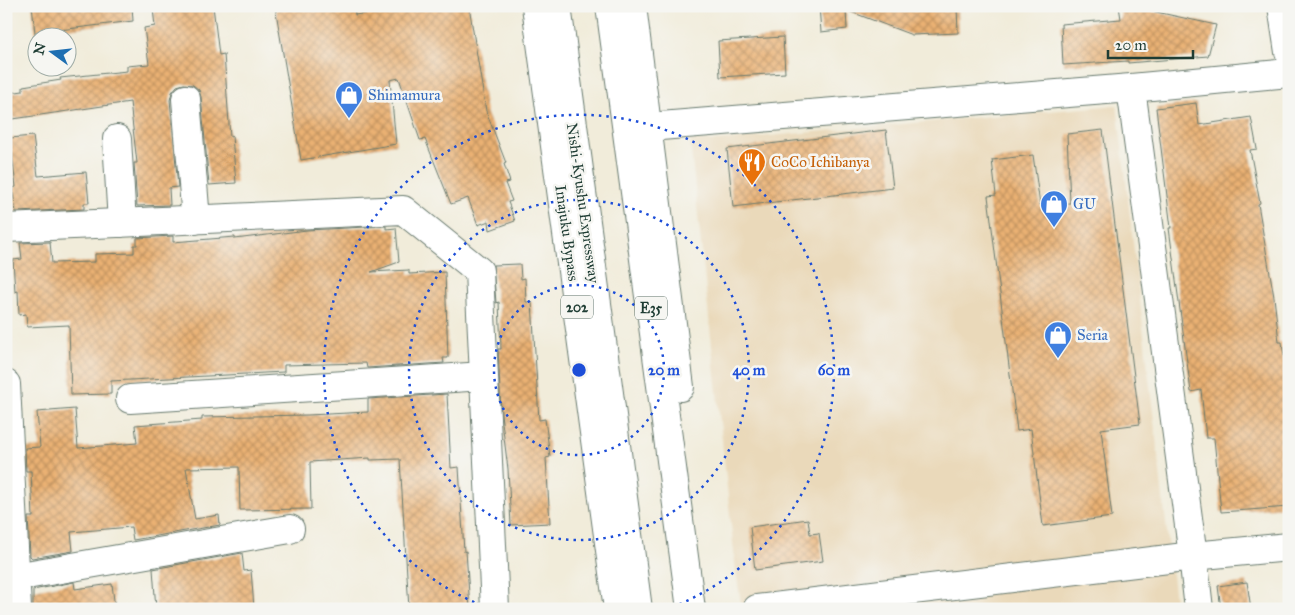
<svg xmlns="http://www.w3.org/2000/svg" width="1295" height="615" viewBox="0 0 1295 615" font-family="'IM FELL Great Primer',serif">
<style>
.built{fill:#ead9ba}
.building{fill:url(#building-cross-hatch)}
.lines{fill:none;stroke-linecap:round;stroke-linejoin:round}
.street-casing{stroke:#687a6e;stroke-width:30}
.highway-casing{stroke:#687a6e;stroke-width:30}
.street{stroke:#fff;stroke-width:28}
.highway{stroke:#fff;stroke-width:28}
.ring{fill:none;stroke:#1d4ed8;stroke-width:2.5;stroke-dasharray:2.5 5}
.labels{text-anchor:middle;stroke-width:5;stroke-linejoin:round;paint-order:stroke}
.shield{fill:#f6f6f2;stroke:#60746d;stroke-width:1}
.shield-label{font-size:14px;font-weight:bold;fill:#1f3d34}
.shop-label{font-size:15px;fill:#366cbe;stroke:#f6f6f2;text-anchor:start}
.food-label{font-size:15px;fill:#c56008;stroke:#f6f6f2;text-anchor:start}
.street-label{font-size:15px;fill:#1f3d34;stroke:#f6f6f2}
.centre{fill:#1d4ed8;stroke:#f6f6f2;stroke-width:2.5}
.ring-label{font-size:15px;text-anchor:middle;font-weight:bold;fill:#1d4ed8;stroke:#f6f6f2;stroke-width:5;stroke-linejoin:round;paint-order:stroke}
</style>
<defs>
<pattern id="building-cross-hatch" width="8" height="8" patternUnits="userSpaceOnUse" patternTransform="scale(1.25)"><rect width="8" height="8" fill="#eab173"/><path d="M0 0l8 8M0 8l8-8" fill="none" stroke="#bd915f"/></pattern>
</defs>
<rect width="100%" height="100%" fill="#f6f6f2"/>
<filter id="ink" filterUnits="userSpaceOnUse"><feTurbulence type="fractalNoise" baseFrequency=".02" numOctaves="2"/><feDisplacementMap in="SourceGraphic" scale="10" xChannelSelector="R" yChannelSelector="G"/><feConvolveMatrix kernelMatrix="1 2 1 2 8 2 1 2 1" color-interpolation-filters="sRGB"/></filter>
<filter id="wash" filterUnits="userSpaceOnUse"><feTurbulence type="fractalNoise" baseFrequency=".0096" numOctaves="4" result="noise"/><feDisplacementMap in="SourceGraphic" scale="20" xChannelSelector="R" yChannelSelector="G"/><feGaussianBlur stdDeviation="1.12" result="paint"/><feColorMatrix in="noise" values="0 0 0 0 0 0 0 0 0 0 0 0 0 0 0 0 0 1.4 0 .05"/><feComposite in="paint" operator="in"/></filter>
<g filter="url(#wash)">
<rect width="100%" height="100%" fill="#f1ecda"/>
<path class="built" d="M1117,105L1176,609H742L736,571L690,140L715,141Z"/>
<g id="blocks">
<path class="building" d="M32,6H132L133,21L35,33Z
M176,6H213L219,55L224,54L230,137L232,136L236,183L209,185L201,97L199,90L193,85L184,84L177,86L172,92L170,100L178,187L169,188L170,205L137,206L134,163H137L130,102L13,119L9,93L23,91V86L61,80L60,78L127,71V66L149,64L144,28L155,26L153,9Z
M275,6H354L355,15L410,6H469L486,111L506,163L504,164L510,182L505,183L512,201L508,202L515,221L490,230L489,221L478,225L468,198L451,204L425,139L420,140L399,78L390,80L396,144L301,160Z
M819,6H957L958,33L912,35L846,10L847,29L821,32Z
M1119,6H1129L1216,25L1208,56L1128,63V61L1063,65L1061,24L1121,19Z
M783,37L785,73L720,77L718,41Z
M1196,103L1199,125L1251,117L1257,149L1250,150L1260,203L1258,204L1274,297L1279,342H1282L1286,370L1284,371L1286,382H1284L1289,423V507L1221,512L1214,438H1206L1201,390L1191,392L1169,228H1171L1156,108Z
M886,130L893,188L733,207L727,149Z
M1103,130L1140,424L1101,429L1112,517L1043,526L1031,429L1017,431L988,196L996,195L992,160L1033,155L1040,205L1070,203L1067,134Z
M33,136L38,176L86,172L89,203H84V209L16,212L12,188L16,187L10,138Z
M386,226V229L396,228L399,262L371,272L409,270V274L445,272L448,358H443L444,363L367,368L366,363L284,365V372L111,381V394L71,395L69,325L27,327L26,314L19,315L18,291L15,292L13,260L22,259L20,243L50,242L52,263L95,262V254L134,253V245H137V238L173,236V242L235,237V239L307,230Z
M520,264L521,279L525,278L526,302H532L539,420L545,419L550,457L546,458L550,523L511,525L508,469L501,414L498,349H501L499,302L496,303L493,265Z
M447,394L451,468L459,467L464,552L466,551L470,609H409L400,459L370,460V458L310,462L311,509L240,510L239,467L186,468L195,519L219,515L220,525L133,540L131,527L71,532L73,551L32,558L30,556L28,517H33L31,471H26L25,448L40,447L37,412L75,409L78,448L137,443L135,425L202,420V417L308,415L368,412V399Z
M808,519L810,534L819,533L823,561L755,570L750,527Z
M242,553L244,571L251,570L254,608L156,609L153,569Z
M74,582L75,589L112,584L115,609H33V590Z
M1247,582L1251,609H1221L1218,586Z"/>
</g>
</g>
<g filter="url(#ink)">
<use href="#blocks" fill-opacity="0" stroke="#687a6e" stroke-width="1"/>
<g class="lines">
<g class="street-casing">
<path id="street" d="M1282,6L1289,52
M1131,88L1193,556L1199,609
M186,99L196,220
M648,127L1131,88L1289,73
M117,139L122,223
M6,228L403,210L479,271L495,609
M6,384L17,609
M130,399L484,376
M15,577L290,529
M757,609L1193,556L1289,547"/>
</g>
<g class="highway-casing">
<path id="highway" d="M536,6L618,609
M557,6L638,609
M610,6L691,609
M632,6L680,387"/>
</g>
<use href="#street" class="street"/>
<use href="#highway" class="highway"/>
</g>
</g>
<g class="ring">
<circle cx="579" cy="370" r="85"/>
<circle cx="579" cy="370" r="170"/>
<path d="M488 608A255 255 0 1 1 670 608"/>
</g>
<defs>
<g id="shop-pin" transform="scale(1.4375)"><path d="M0 17L-7.5 6A9.5 9.5 0 1 1 7.5 6Z" fill="#3f7fe0" stroke="#f6f6f2"/><path d="M-5-2.5h2.3a2.7 3.5 0 0 1 5.4 0H5L5.5 6h-11ZM-1.5-2.5h3a1.5 2.3 0 0 0-3 0Z" fill="#fff"/></g>
<g id="restaurant-pin" transform="scale(1.4375)"><path d="M0 17L-7.5 6A9.5 9.5 0 1 1 7.5 6Z" fill="#e8710a" stroke="#f6f6f2"/><path d="M-5-6h1v4h1v-4h1v4h1v-4h1v5L-1.5 .5V6h-2V.5L-5-1ZM5-6V6H3V1.5H1.5Q1.5-4 5-6Z" fill="#fff"/></g>
</defs>
<g fill-rule="evenodd">
<use href="#shop-pin" x="349" y="95"/>
<use href="#restaurant-pin" x="752" y="162"/>
<use href="#shop-pin" x="1054" y="204"/>
<use href="#shop-pin" x="1058" y="335"/>
</g>
<g class="labels">
<g class="shield">
<rect x="561" y="295.5" width="32" height="23" rx="4"/>
<rect x="635" y="296.5" width="32" height="23" rx="4"/>
</g>
<g class="shield-label">
<text x="577" y="312">202</text>
<text x="651" y="313">E35</text>
</g>
<g class="shop-label">
<text x="368" y="100">Shimamura</text>
<text x="1073" y="209">GU</text>
<text x="1077" y="340">Seria</text>
</g>
<g class="food-label">
<text x="771" y="167">CoCo Ichibanya</text>
</g>
<g class="street-label">
<text transform="translate(583 203) rotate(82)" y="5">Nishi-Kyushu Expressway</text>
<text transform="translate(567 233) rotate(82)" y="5">Imajuku Bypass</text>
</g>
</g>
<circle cx="579" cy="370" r="8" class="centre"/>
<g class="ring-label">
<text x="664" y="375">20 m</text>
<text x="749" y="375">40 m</text>
<text x="834" y="375">60 m</text>
</g>
<rect width="1295" height="615" fill="none" stroke="#f6f6f2" stroke-width="25"/>
<g transform="translate(52 52) rotate(285)"><circle r="24" fill="#f6f6f2" stroke="#a0aca6"/>
<path d="M0-4L9 19L0 12L-9 19Z" fill="#1f6fb2"/>
<text y="-8" font-size="14" font-weight="bold" text-anchor="middle" fill="#1f3d34">N</text>
</g>
<path d="M1108 50v8h85v-8" fill="none" stroke="#1f3d34" stroke-width="2.5"/>
<text x="1115" y="50" font-size="15" fill="#1f3d34" stroke="#f6f6f2" stroke-width="4" paint-order="stroke">20 m</text>
</svg>
